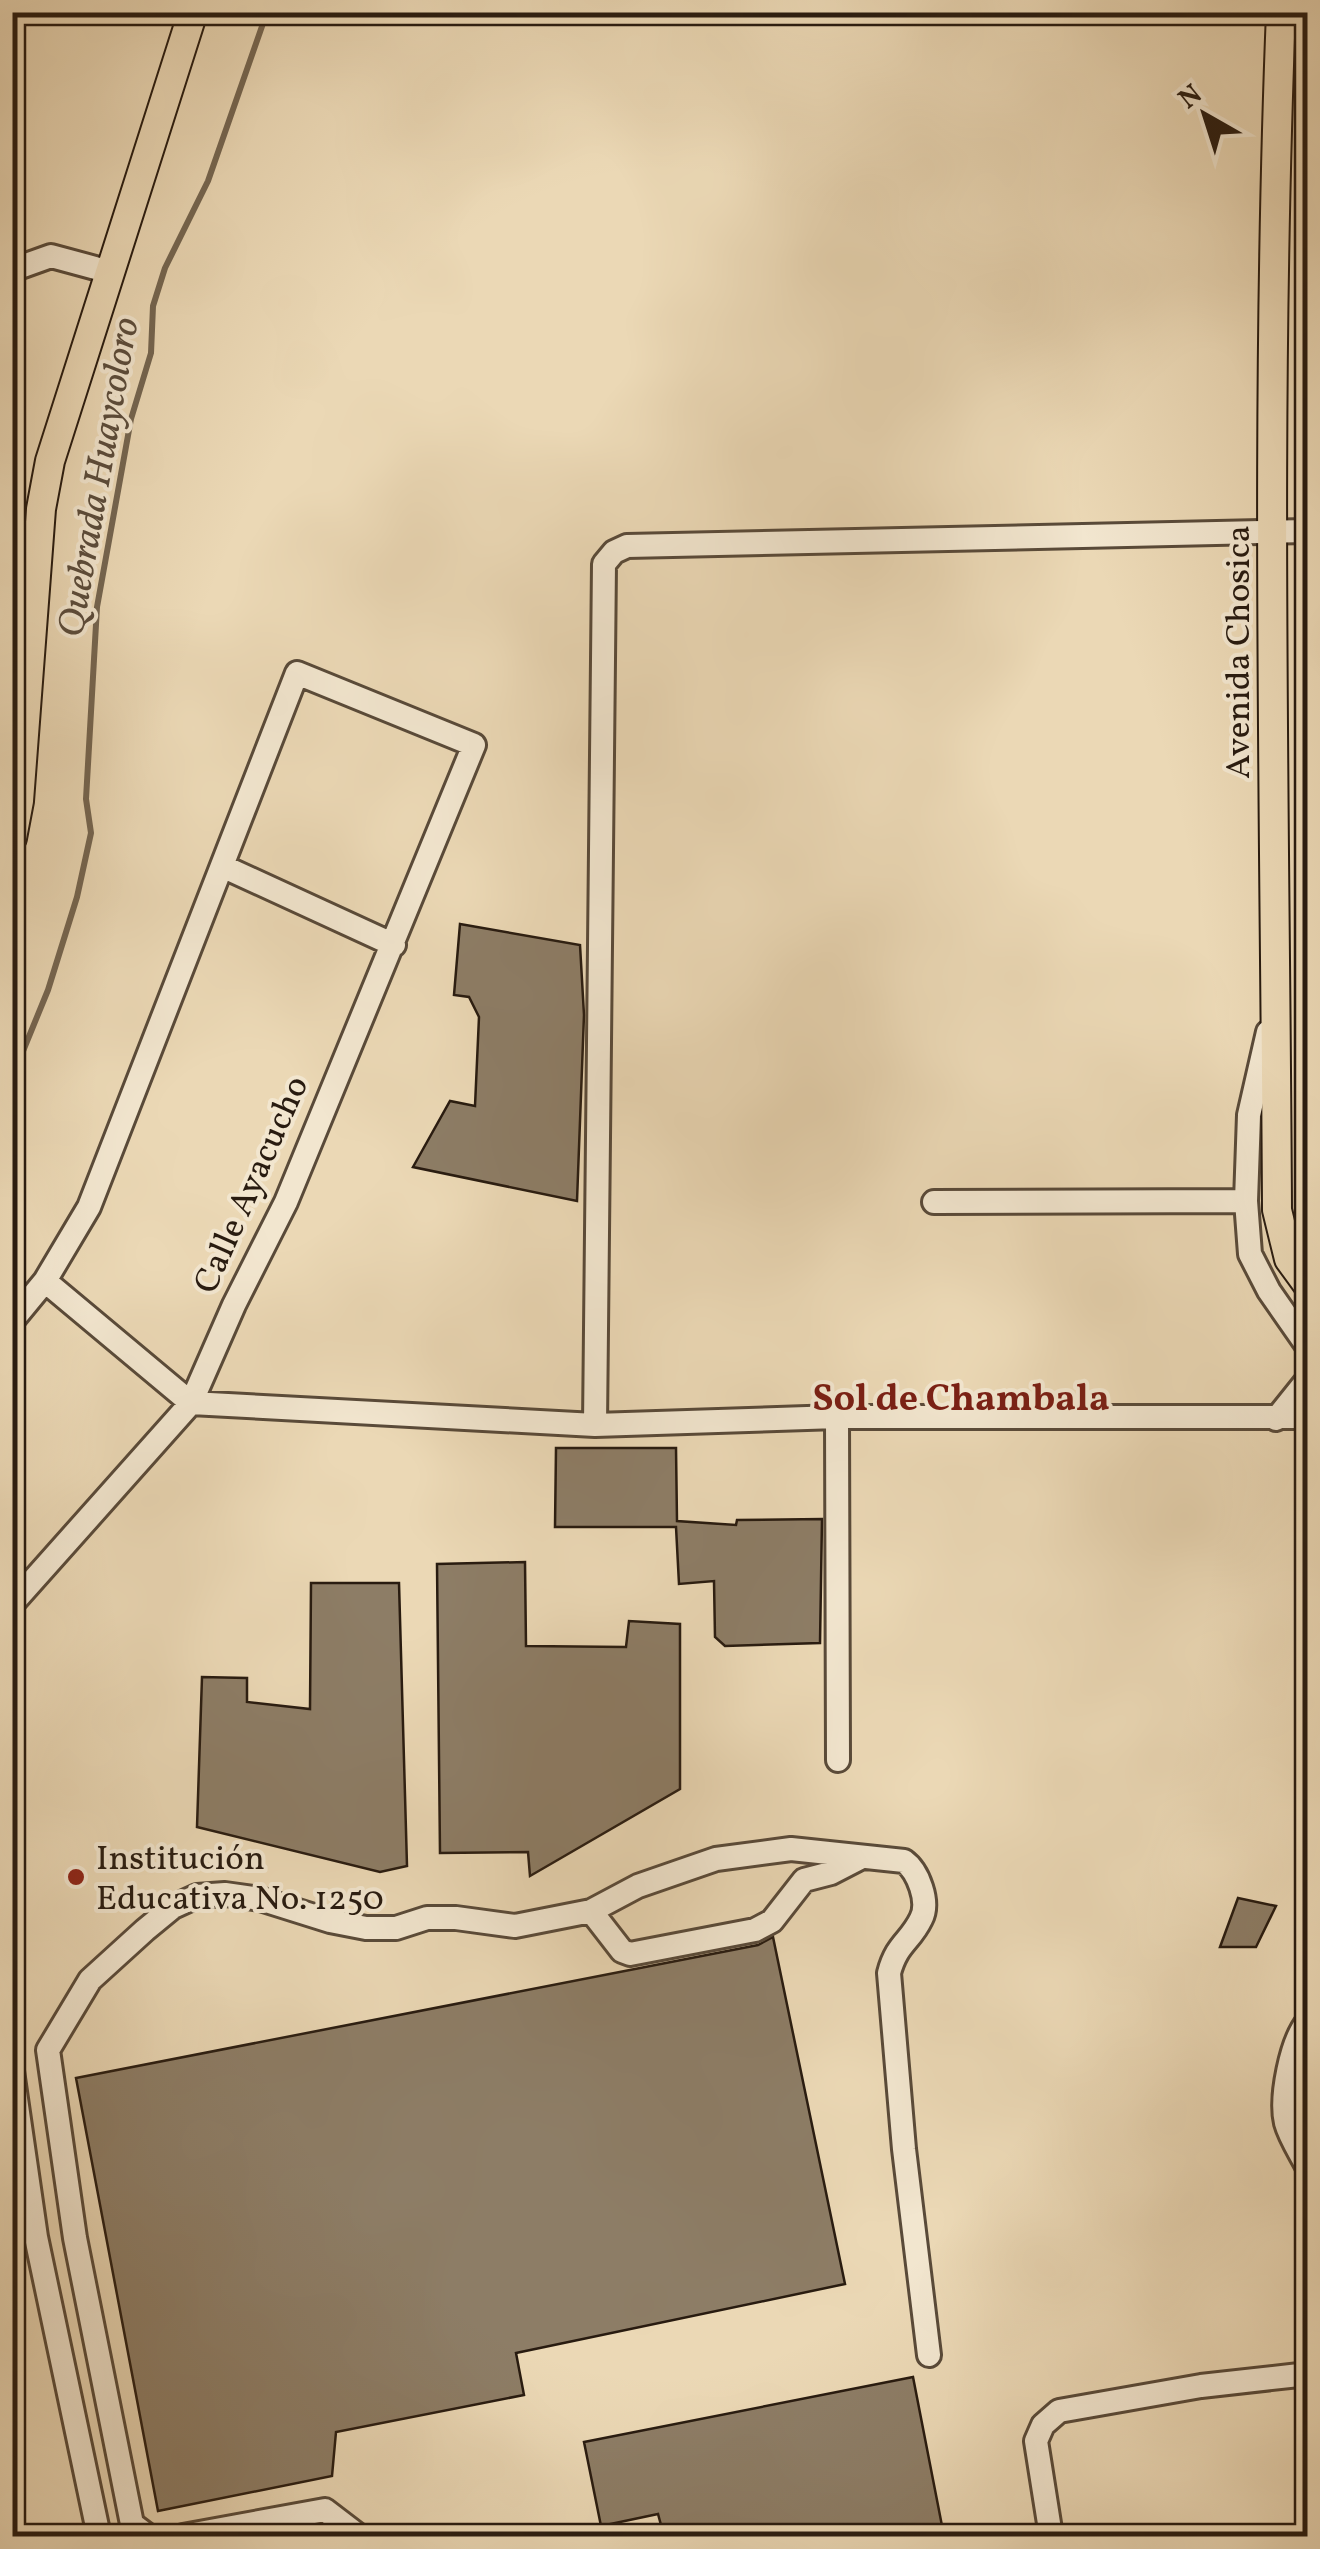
<svg xmlns="http://www.w3.org/2000/svg" width="1320" height="2549" viewBox="0 0 1320 2549" font-family="Vollkorn,serif">
<style>
.lines{fill:none;stroke-linecap:round;stroke-linejoin:round}
.stream{stroke:#756651;stroke-width:6}
.building{fill:#8d7d66;stroke:#281b10;stroke-width:2.5}
.minor-casing{stroke:#594a39;stroke-width:28}
.major-casing{stroke:#281b10;stroke-width:32}
.minor{stroke:#f2e6cf;stroke-width:22}
.major{stroke:#ebd8b5;stroke-width:28}
.poi-dot{fill:#8f2418;stroke:#f2e6cf;stroke-width:4}
.labels{text-anchor:middle;stroke-width:8;stroke-linejoin:round;paint-order:stroke}
.street-label{font-size:35px;fill:#281b10;stroke:#f2e6cf}
.poi-label{font-size:35px;fill:#281b10;stroke:#f2e6cf;text-anchor:start}
.water-label{font-size:38px;font-style:italic;fill:#5c4d3c;stroke:#f2e6cf}
.neighbourhood-label{font-size:38px;font-weight:bold;fill:#7a1f14;stroke:#f2e6cf}
</style>
<rect width="100%" height="100%" fill="#ebd8b5"/>
<filter id="stains"><feTurbulence type="fractalNoise" baseFrequency=".002" numOctaves="4"/><feColorMatrix values="0 0 0 0 .2 0 0 0 0 .09 0 0 0 0 .02 0 0 0 .5 -.17"/></filter>
<radialGradient id="worn" r=".72"><stop offset=".6" stop-color="#630" stop-opacity="0"/><stop offset="1" stop-color="#630" stop-opacity=".3"/></radialGradient>
<g class="lines">
<path class="stream" d="M12,1078L48,990L77,897L91,833L86,799L97,607L131,419L151,353L153,306L165,268L208,181L267,12"/>
</g>
<path class="building" d="M460,924L580,945L584,1015L577,1201L413,1167L450,1101L475,1106L479,1017L469,997L454,995Z
M556,1448H676L677,1521L736,1525L737,1520L822,1519L820,1643L725,1646L715,1637L714,1581L679,1584L676,1527H555Z
M525,1562L526,1646L626,1647L629,1621L680,1624V1789L530,1876L528,1852L440,1853L437,1564Z
M311,1583H399L407,1866L380,1872L197,1827L202,1677L247,1678V1702L310,1709Z
M1238,1898L1276,1906L1256,1947H1220Z
M773,1937L845,2284L516,2353L524,2395L336,2432L332,2476L158,2511L76,2078L758,1945Z
M913,2377L944,2536H786L785,2532L759,2536H664L658,2514L601,2526L584,2442Z"/>
<g class="lines">
<g class="minor-casing">
<path id="minor" d="M12,270L51,256L110,272
M222,866L394,945
M1268,1032L1249,1115L1246,1201L1250,1254L1269,1291L1308,1347
M934,1202L1246,1201
M45,1281L191,1403L595,1425L837,1417H1308
M12,1321L45,1281L89,1207L297,673L474,745L286,1202L234,1305L191,1403L12,1604
M837,1417L838,1760
M1276,1419L1308,1379
M595,1425L604,564L614,552L627,546L1308,531
M591,1911L622,1951L630,1954L755,1930L772,1921L804,1880L831,1873L862,1857
M1308,2021C1291,2041 1280,2098 1286,2123C1290,2138 1301,2154 1308,2168
M12,2071L36,2237L99,2536
M148,2536L132,2524L75,2238L48,2050L90,1980L145,1930L173,1907L197,1896L225,1894L260,1899L330,1921L366,1928H396L427,1918H456L515,1926L591,1911L638,1886L716,1859L791,1849L904,1861C918,1871 930,1902 921,1919C910,1942 897,1943 889,1973L904,2149L929,2355
M183,2536L325,2510L359,2536
M1051,2536L1036,2441L1043,2425L1059,2411L1201,2386L1308,2374"/>
</g>
<g class="major-casing">
<path id="major" d="M1281,12C1265,411 1275,811 1277,1210L1289,1259L1308,1285
M12,838L19,801L41,509L50,461L193,12"/>
</g>
<use href="#minor" class="minor"/>
<use href="#major" class="major"/>
</g>
<circle class="poi-dot" cx="76" cy="1877" r="10"/>
<g class="labels">
<g class="street-label">
<text transform="translate(1237 652) rotate(-90)" y="12">Avenida Chosica</text>
<text transform="translate(250 1184) rotate(-66)" y="12">Calle Ayacucho</text>
</g>
<g class="poi-label">
<text x="96" y="1869">Institución<tspan x="96" dy="40">Educativa No. 1250</tspan></text>
</g>
<g class="water-label">
<text transform="translate(97 477) rotate(-80)" y="13">Quebrada Huaycoloro</text>
</g>
<g class="neighbourhood-label">
<text x="961" y="1410">Sol de Chambala</text>
</g>
</g>
<rect width="1320" height="2549" fill="none" stroke="#ebd8b5" stroke-width="50"/>
<rect x="15" y="15" width="1290" height="2519" fill="none" stroke="#281b10" stroke-width="5"/>
<rect x="25" y="25" width="1270" height="2499" fill="none" stroke="#281b10" stroke-width="2.5"/>
<g transform="translate(1205 115) rotate(321)" stroke="#f2e6cf" stroke-width="8" paint-order="stroke">
<path d="M0-8L18 38L0 25L-18 38Z" fill="#281b10"/>
<text y="-15" font-size="28" font-weight="bold" text-anchor="middle" fill="#281b10">N</text>
</g>
<rect width="100%" height="100%" filter="url(#stains)"/>
<rect width="100%" height="100%" fill="url(#worn)"/>
</svg>
